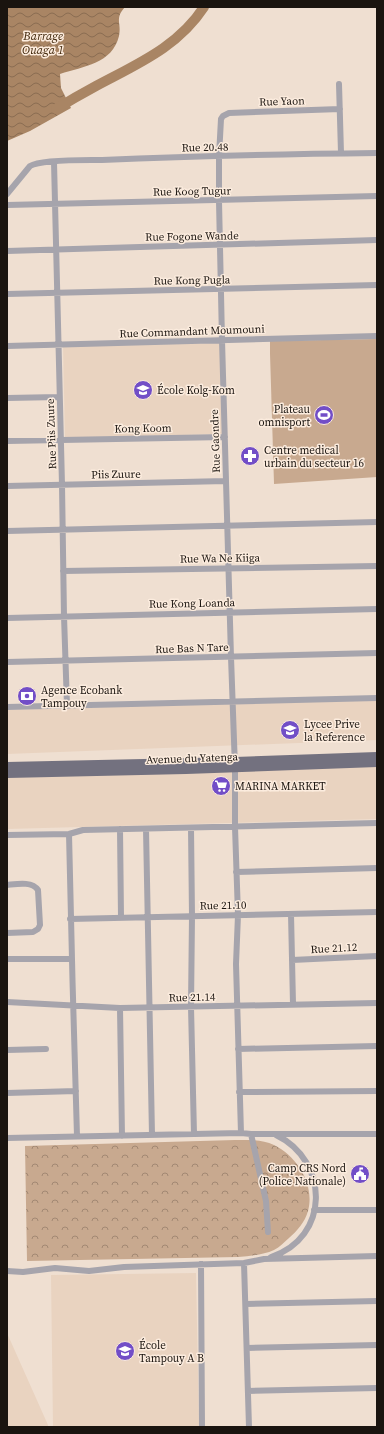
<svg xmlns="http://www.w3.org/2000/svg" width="384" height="1434" viewBox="0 0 384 1434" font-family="'Source Serif 4',serif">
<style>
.built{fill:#e9d3c0}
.forest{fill:url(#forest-crowns)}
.pitch{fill:#c8a98f}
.water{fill:url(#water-waves)}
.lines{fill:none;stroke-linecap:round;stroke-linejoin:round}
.river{stroke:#a98564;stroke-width:10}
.minor{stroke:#a6a4ac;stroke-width:6}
.major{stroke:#73717f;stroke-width:8}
.labels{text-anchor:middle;stroke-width:3;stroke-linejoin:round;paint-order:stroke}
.street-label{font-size:11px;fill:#1a140f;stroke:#fcecde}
.poi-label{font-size:11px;fill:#1a140f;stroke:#fcecde;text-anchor:start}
.water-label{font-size:12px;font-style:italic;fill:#3f2509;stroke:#fcecde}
</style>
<defs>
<pattern id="forest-crowns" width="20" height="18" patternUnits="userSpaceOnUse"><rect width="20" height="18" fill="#c8a98f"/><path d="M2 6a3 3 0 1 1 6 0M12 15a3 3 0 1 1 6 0" fill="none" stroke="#a28873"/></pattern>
<pattern id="water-waves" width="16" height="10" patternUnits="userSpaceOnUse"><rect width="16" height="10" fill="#a98564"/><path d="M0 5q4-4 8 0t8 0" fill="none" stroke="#896c51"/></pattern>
</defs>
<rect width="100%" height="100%" fill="#efdfd1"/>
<path class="built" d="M220,343L222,434L65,438L63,346Z
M377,699V740L7,754V710Z
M377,765V819L7,829V777Z
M196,1273L199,1427H53L51,1275Z
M7,1333L48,1425V1427H7Z"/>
<path class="forest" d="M235,1140C248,1140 262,1139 274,1145C298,1157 315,1185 308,1211C305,1222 297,1231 289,1238C284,1242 280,1247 274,1250C263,1255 250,1256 238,1257L27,1261L25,1146Z"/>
<path class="pitch" d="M377,339V477L274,484L270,353V341Z"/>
<path class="water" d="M7,7H125C114,19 122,23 119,36C112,64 84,66 60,74L61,88L71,108L30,131L7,141Z"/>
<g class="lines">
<path class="river" d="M56,109C69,101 83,93 96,86C137,64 178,47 204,7"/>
<path class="minor" d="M339,84L341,153
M54,162L62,485L64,616L67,706
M7,194L30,166C42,159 86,160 102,160C193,156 285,154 377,153
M7,205L377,196
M7,251L377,240
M7,294L377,285
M7,346L377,336
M7,398L59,397
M7,441L225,437
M7,486L226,481
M7,531L377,522
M63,571L377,566
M7,618L377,609
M7,662L377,653
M7,707L377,698
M191,828L192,916L191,1007L194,1134
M120,829L121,917
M146,829L152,1135
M69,834C71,935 74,1035 77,1136
M7,835L69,834L83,830L377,823
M236,872L377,868
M7,885C17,884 32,881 38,890L40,925L38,929L33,932L7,933
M291,914L293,1004
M70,919L377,912
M7,959H71
M292,960L377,956
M7,1002L120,1008L377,1003
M120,1008L122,1136
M238,1049L377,1046
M7,1050L46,1049
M239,1092L377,1091
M7,1093L76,1091
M241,1133L236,964L238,915L235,827V768L231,657L222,340L219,201V156L221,119L223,116L229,113L340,109
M251,1134L266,1201L268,1232
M7,1138L241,1133L251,1134H377
M314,1210H377
M271,1257C330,1238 330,1161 276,1135
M244,1263L249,1427
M201,1264L202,1427
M7,1271L23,1272L55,1268L89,1271L124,1267L244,1263L264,1259L377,1256
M246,1304L377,1301
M247,1348L377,1345
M248,1391L377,1388"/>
<path class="major" d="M7,766L235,761L377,756
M7,774L186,770L377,763"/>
</g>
<defs>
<g id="school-disc" transform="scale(1)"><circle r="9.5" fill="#724ec7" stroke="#fcecde"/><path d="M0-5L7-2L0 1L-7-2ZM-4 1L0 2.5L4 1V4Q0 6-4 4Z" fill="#fff"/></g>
<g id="stadium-disc" transform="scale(1)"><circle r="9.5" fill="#724ec7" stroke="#fcecde"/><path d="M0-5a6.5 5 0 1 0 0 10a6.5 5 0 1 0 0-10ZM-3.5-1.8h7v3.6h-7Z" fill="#fff"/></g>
<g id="pharmacy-disc" transform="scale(1)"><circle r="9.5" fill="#724ec7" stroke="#fcecde"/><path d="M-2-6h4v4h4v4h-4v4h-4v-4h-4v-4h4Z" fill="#fff"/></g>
<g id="bank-disc" transform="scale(1)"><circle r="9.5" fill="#724ec7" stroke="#fcecde"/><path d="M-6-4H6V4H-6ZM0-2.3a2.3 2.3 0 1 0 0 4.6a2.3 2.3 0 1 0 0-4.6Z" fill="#fff"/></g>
<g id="supermarket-disc" transform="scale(1)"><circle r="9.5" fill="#724ec7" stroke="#fcecde"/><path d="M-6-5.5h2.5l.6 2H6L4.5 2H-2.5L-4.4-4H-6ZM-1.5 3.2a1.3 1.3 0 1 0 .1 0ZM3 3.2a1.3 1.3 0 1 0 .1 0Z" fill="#fff"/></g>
<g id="civic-disc" transform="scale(1)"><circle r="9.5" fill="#724ec7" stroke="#fcecde"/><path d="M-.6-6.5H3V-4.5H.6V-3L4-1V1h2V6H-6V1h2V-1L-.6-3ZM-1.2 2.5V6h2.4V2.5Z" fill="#fff"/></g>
</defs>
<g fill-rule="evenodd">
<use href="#school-disc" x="143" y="390"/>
<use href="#stadium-disc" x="324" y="415"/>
<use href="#pharmacy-disc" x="250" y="456"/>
<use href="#bank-disc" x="27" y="696"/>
<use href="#school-disc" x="290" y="730"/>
<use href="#supermarket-disc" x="221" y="786"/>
<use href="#civic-disc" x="360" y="1174"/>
<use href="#school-disc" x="125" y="1351"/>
</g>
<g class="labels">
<g class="street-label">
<text transform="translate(282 101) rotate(-2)" y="4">Rue Yaon</text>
<text transform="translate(205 147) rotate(-1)" y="4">Rue 20.48</text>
<text transform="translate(192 191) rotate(-1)" y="4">Rue Koog Tugur</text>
<text transform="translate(192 236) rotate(-1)" y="4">Rue Fogone Wande</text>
<text transform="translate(192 280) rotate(-1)" y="4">Rue Kong Pugla</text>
<text transform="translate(192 331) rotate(-2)" y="4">Rue Commandant Moumouni</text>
<text transform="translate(143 428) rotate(-1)" y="4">Kong Koom</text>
<text transform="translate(51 434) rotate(-92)" y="4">Rue Piis Zuure</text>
<text transform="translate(215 441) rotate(-92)" y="4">Rue Gaondre</text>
<text transform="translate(116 474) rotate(-1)" y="4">Piis Zuure</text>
<text transform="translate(220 558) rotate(-1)" y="4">Rue Wa Ne Kiiga</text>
<text transform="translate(192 603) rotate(-1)" y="4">Rue Kong Loanda</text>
<text transform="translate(192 648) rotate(-2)" y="4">Rue Bas N Tare</text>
<text transform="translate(192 758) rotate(-2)" y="4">Avenue du Yatenga</text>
<text transform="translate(223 905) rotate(-1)" y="4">Rue 21.10</text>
<text transform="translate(334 948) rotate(-3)" y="4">Rue 21.12</text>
<text transform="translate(192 997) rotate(-1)" y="4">Rue 21.14</text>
</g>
<g class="poi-label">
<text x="157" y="394">École Kolg-Kom</text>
<text x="310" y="413" text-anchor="end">Plateau<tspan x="310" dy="13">omnisport</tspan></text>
<text x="264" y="454">Centre medical<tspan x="264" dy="13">urbain du secteur 16</tspan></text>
<text x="41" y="694">Agence Ecobank<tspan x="41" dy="13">Tampouy</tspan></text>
<text x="304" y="728">Lycee Prive<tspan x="304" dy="13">la Reference</tspan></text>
<text x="235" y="790">MARINA MARKET</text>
<text x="346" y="1172" text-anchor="end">Camp CRS Nord<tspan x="346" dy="13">(Police Nationale)</tspan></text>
<text x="139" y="1349">École<tspan x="139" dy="13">Tampouy A B</tspan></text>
</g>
<g class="water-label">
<text x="43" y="40">Barrage<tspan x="43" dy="14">Ouaga 1</tspan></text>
</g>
</g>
<rect width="384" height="1434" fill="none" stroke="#1a140f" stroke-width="16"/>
</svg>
